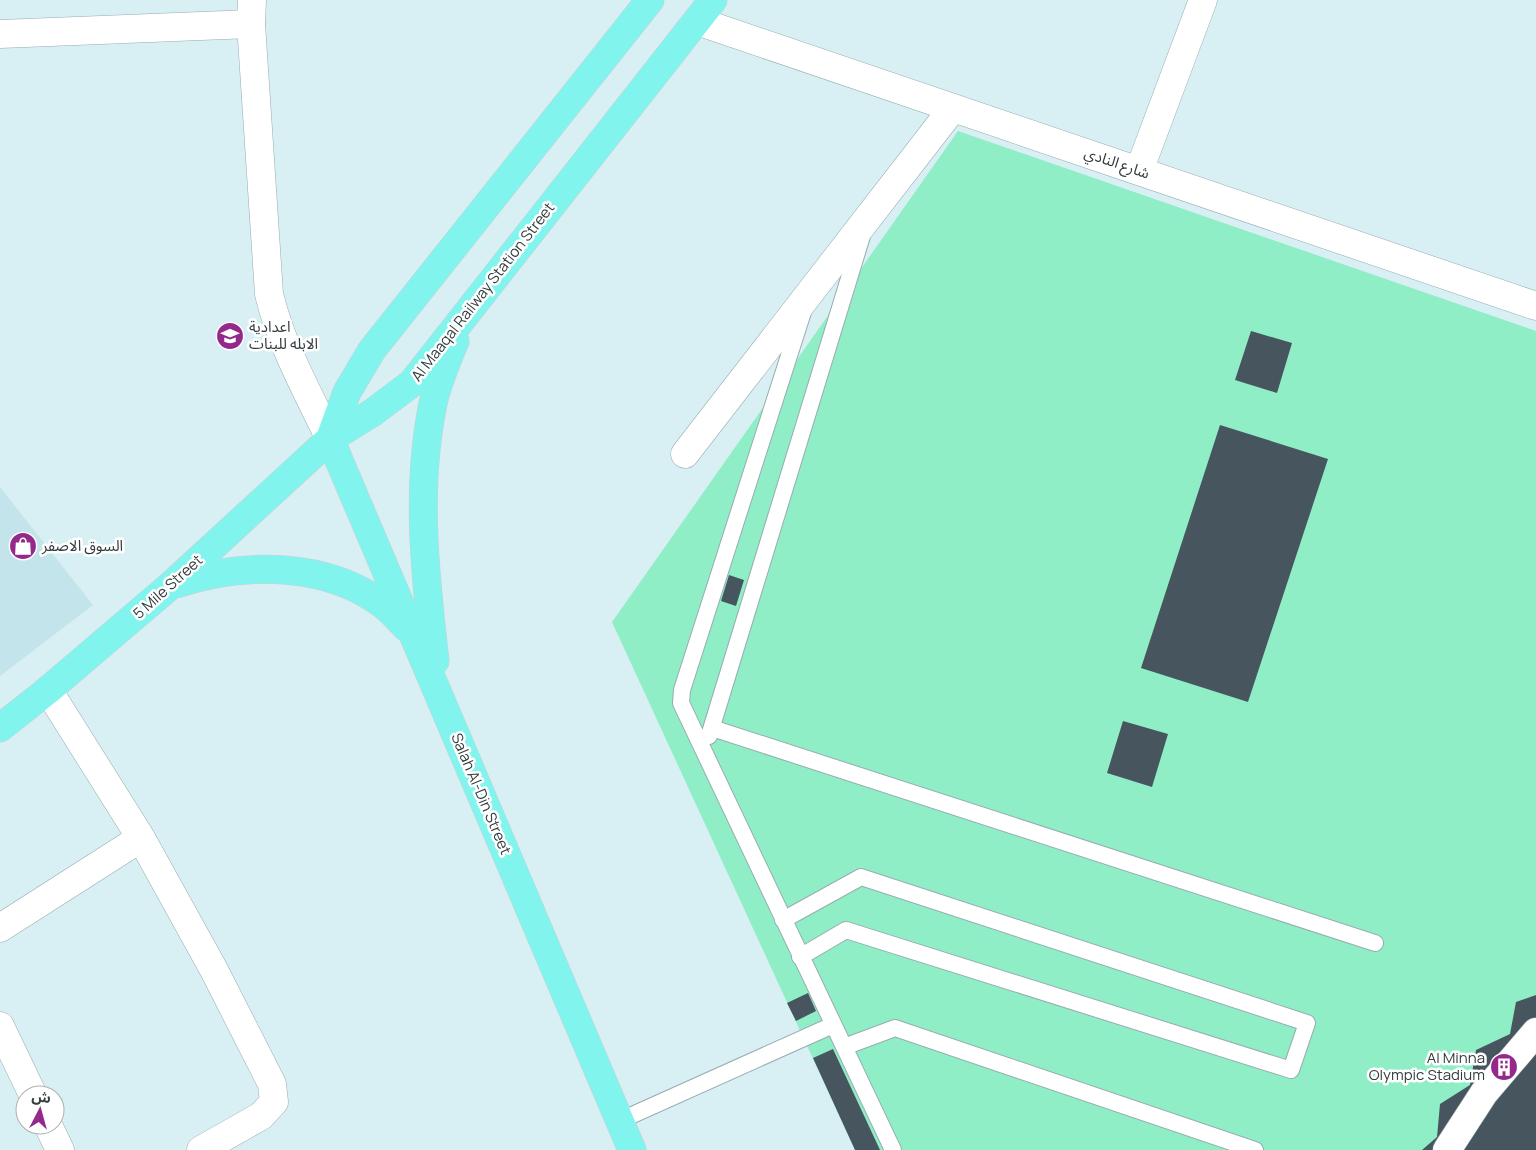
<svg xmlns="http://www.w3.org/2000/svg" width="1536" height="1150" viewBox="0 0 1536 1150" font-family="Manrope,'Noto Sans Arabic',sans-serif">
<style>
.built{fill:#c4e4eb}
.green{fill:#90eec6}
.building{fill:#46555e}
.lines{fill:none;stroke-linecap:round;stroke-linejoin:round}
.lane-casing{stroke:#97acb1;stroke-width:18}
.street-casing{stroke:#97acb1;stroke-width:29}
.secondary-casing{stroke:#97acb1;stroke-width:29}
.primary-casing{stroke:#ced0d1;stroke-width:29}
.lane{stroke:#fff;stroke-width:16}
.street{stroke:#fff;stroke-width:28}
.secondary{stroke:#fff;stroke-width:28}
.primary{stroke:#82f4ee;stroke-width:28}
.labels{text-anchor:middle;stroke-width:5;stroke-linejoin:round;paint-order:stroke}
.street-label{font-size:15px;fill:#333c3e;stroke:#fff}
.poi-label{font-size:15px;fill:#333c3e;stroke:#fff;text-anchor:start}
</style>
<rect width="100%" height="100%" fill="#d8eff4"/>
<path class="built" d="M0,487L93,605L0,676Z"/>
<path class="green" d="M958,131L1536,331V1150H855L612,622Z"/>
<path class="building" d="M1251,331L1292,343L1277,393L1235,380Z
M1220,425L1328,459L1248,702L1141,668Z
M729,575L744,580L736,606L721,601Z
M1123,721L1168,734L1152,787L1107,773Z
M808,993L816,1011L796,1021L787,1003Z
M1536,995V1150H1422L1437,1137L1440,1104L1470,1085L1476,1050L1510,1034L1516,1002Z
M833,1049L880,1150H855L813,1058Z"/>
<g class="lines">
<g class="lane-casing">
<path id="lane" d="M803,312L682,690L681,703L893,1150
M712,728L1375,943
M709,736L862,236
M783,920L861,877L1307,1023L1291,1070L846,930L800,957
M844,1047L895,1028L1255,1150
M619,1121L833,1025"/>
</g>
<g class="street-casing">
<path id="street" d="M0,34L251,24
M1139,171L1203,0
M685,454L953,108
M48,690L141,838L214,970L272,1084L274,1102L261,1116L201,1150
M0,928L141,838
M0,1026L33,1095
M48,1125L60,1150
M1447,1150L1484,1093L1536,1032"/>
</g>
<g class="secondary-casing">
<path id="secondary" d="M252,0L251,24L269,294C281,345 307,391 330,439
M697,21L1536,306"/>
</g>
<g class="primary-casing">
<path id="primary" d="M330,439L632,1150
M330,439L347,392L372,350L650,0
M176,584C243,562 328,561 386,607C393,613 400,621 407,628
M435,661C425,575 415,485 434,399C439,379 447,360 455,341
M0,728L48,690L170,586L330,439L372,413L412,383L713,0"/>
</g>
<use href="#lane" class="lane"/>
<use href="#street" class="street"/>
<use href="#secondary" class="secondary"/>
<use href="#primary" class="primary"/>
</g>
<defs>
<g id="school-disc" transform="scale(1.4375)"><circle r="9.5" fill="#95298b" stroke="#fff"/><path d="M0-5L7-2L0 1L-7-2ZM-4 1L0 2.5L4 1V4Q0 6-4 4Z" fill="#fff"/></g>
<g id="shop-disc" transform="scale(1.4375)"><circle r="9.5" fill="#95298b" stroke="#fff"/><path d="M-5-2.5h2.3a2.7 3.5 0 0 1 5.4 0H5L5.5 6h-11ZM-1.5-2.5h3a1.5 2.3 0 0 0-3 0Z" fill="#fff"/></g>
<g id="building-disc" transform="scale(1.4375)"><circle r="9.5" fill="#95298b" stroke="#fff"/><path d="M-4-6H4V6H1V3H-1V6H-4ZM-2.5-4.3h1.7v1.8h-1.7ZM.8-4.3h1.7v1.8H.8ZM-2.5-1h1.7V.8h-1.7ZM.8-1h1.7V.8H.8Z" fill="#fff"/></g>
</defs>
<g fill-rule="evenodd">
<use href="#school-disc" x="230" y="336"/>
<use href="#shop-disc" x="23" y="546"/>
<use href="#building-disc" x="1504" y="1067"/>
</g>
<g class="labels">
<g class="street-label">
<text transform="translate(1117 163) rotate(19)" y="5">شارع النادي</text>
<text transform="translate(483 292) rotate(-52)" y="5">Al Maaqal Railway Station Street</text>
<text transform="translate(168 587) rotate(-42)" y="5">5 Mile Street</text>
<text transform="translate(481 794) rotate(67)" y="5">Salah Al-Din Street</text>
</g>
<g class="poi-label">
<text x="249" y="332">اعدادية<tspan x="249" dy="17">الابله للبنات</tspan></text>
<text x="42" y="551">السوق الاصفر</text>
<text x="1485" y="1063" text-anchor="end">Al Minna<tspan x="1485" dy="17">Olympic Stadium</tspan></text>
</g>
</g>
<g transform="translate(40 1110) rotate(6)"><circle r="24" fill="#ffffff" stroke="#adb1b2"/>
<path d="M0-4L9 19L0 12L-9 19Z" fill="#95298b"/>
<text y="-8" font-size="14" font-weight="bold" text-anchor="middle" fill="#333c3e">ش</text>
</g>
</svg>
